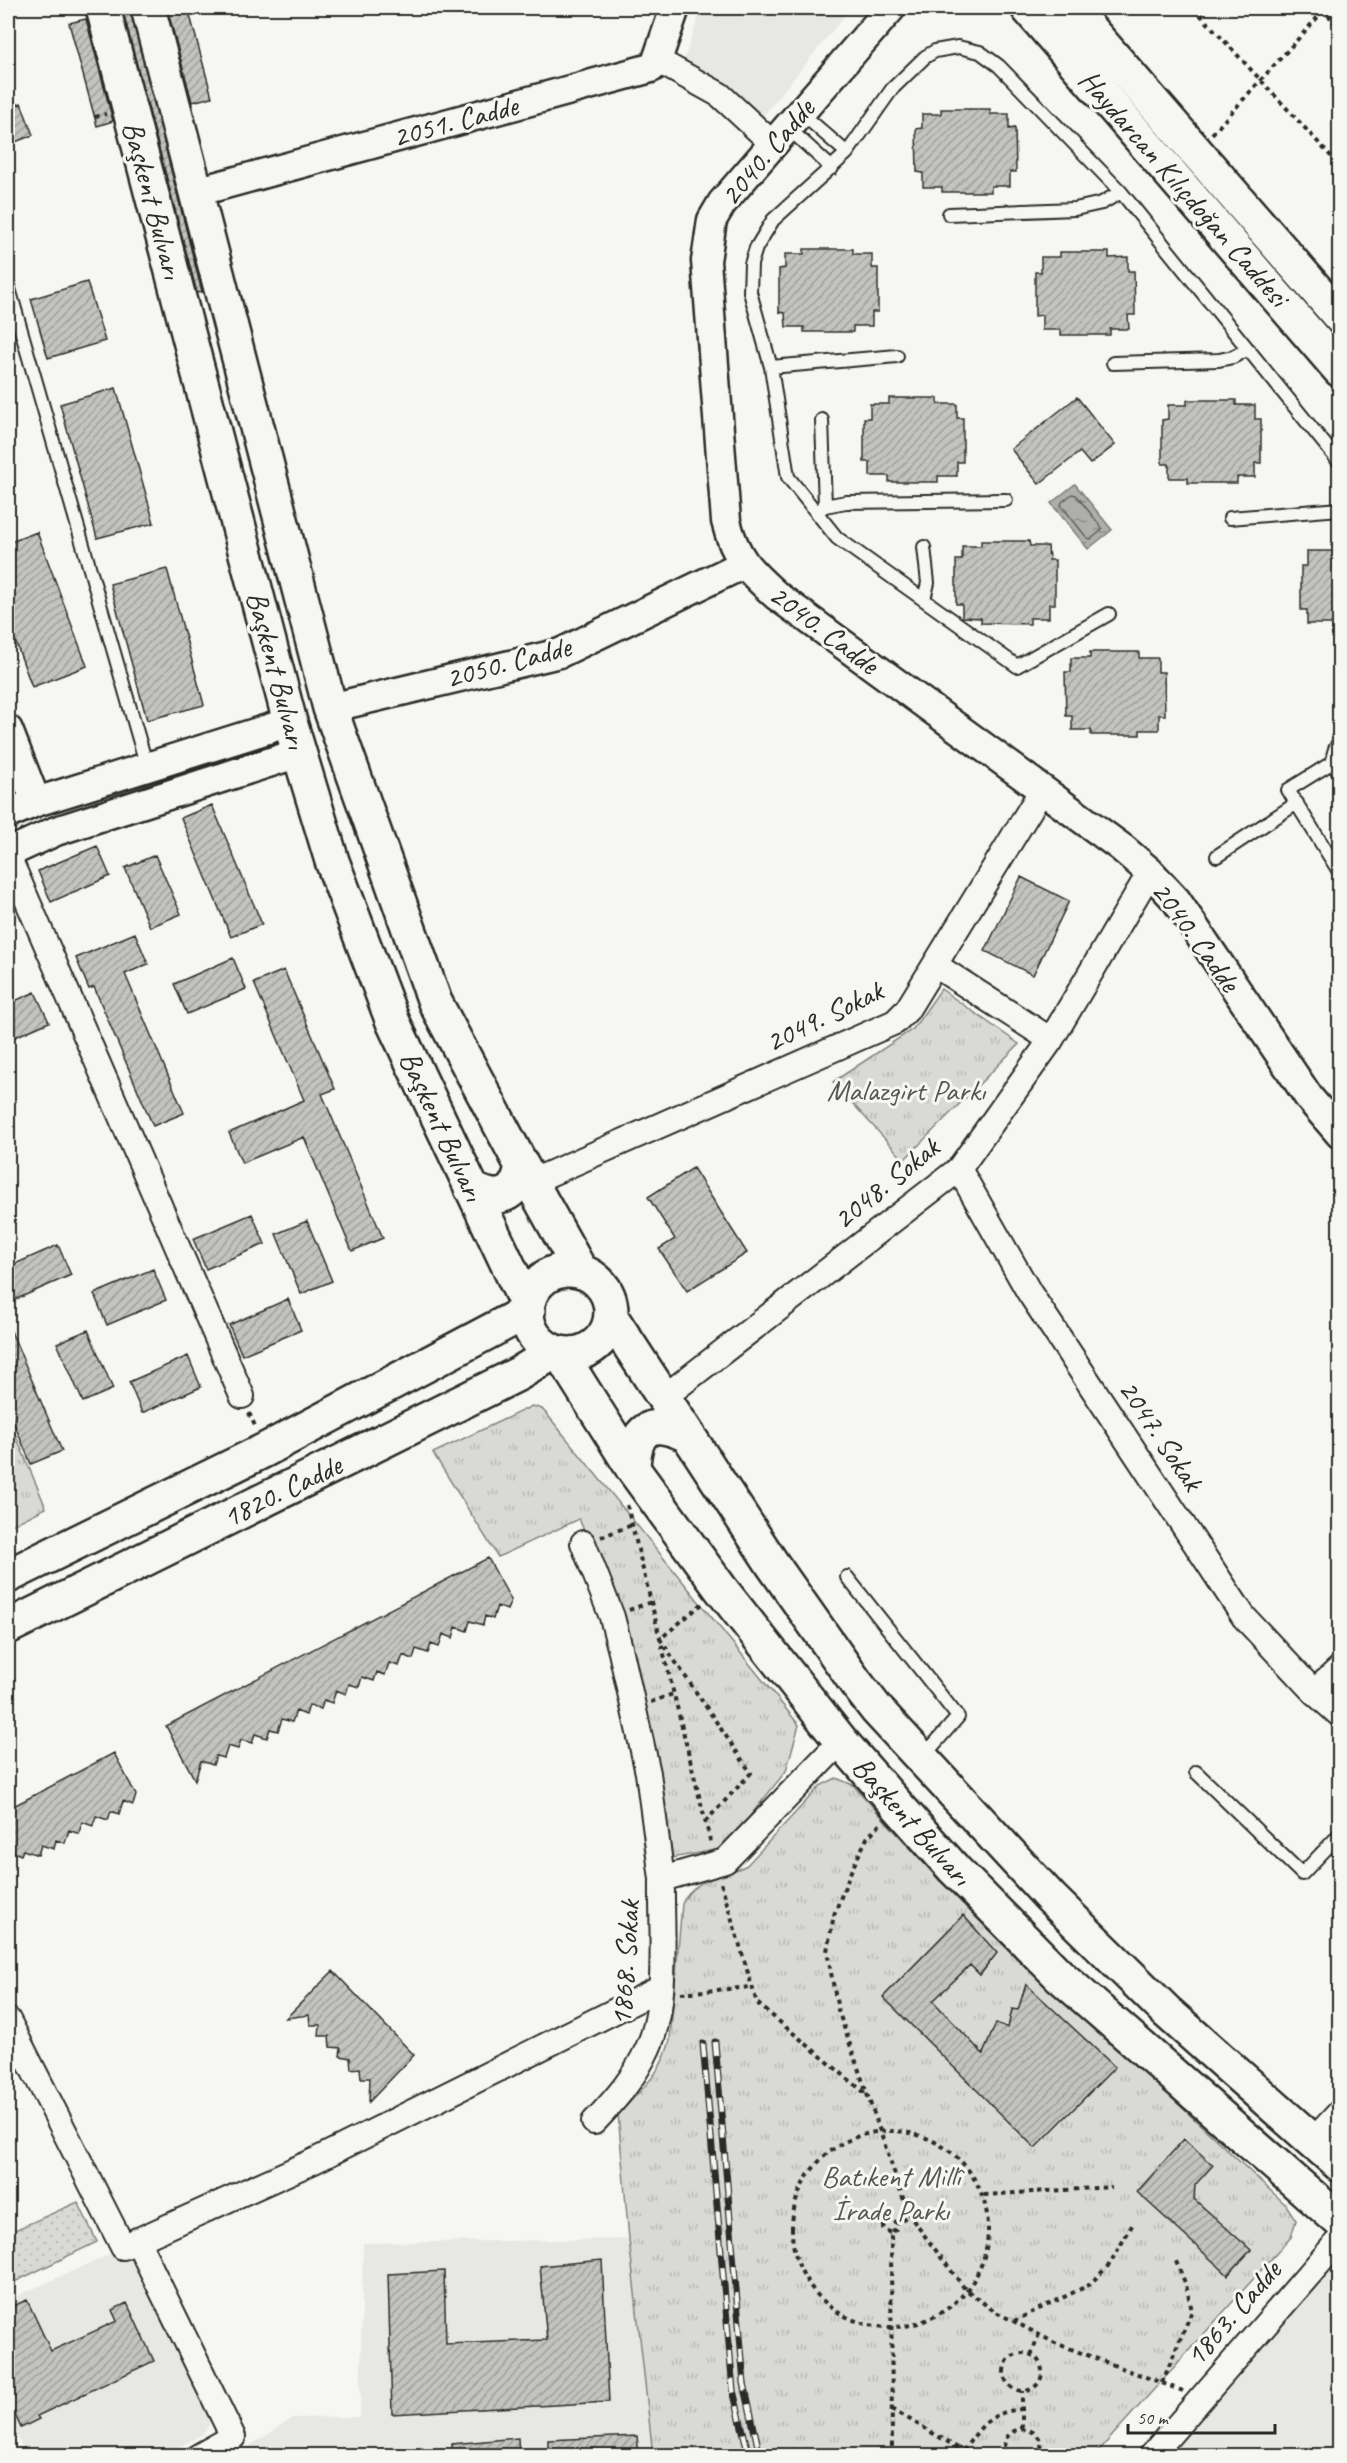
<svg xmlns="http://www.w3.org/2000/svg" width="1347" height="2463" viewBox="0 0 1347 2463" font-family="Caveat,sans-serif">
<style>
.built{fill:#e7e7e3}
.grass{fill:url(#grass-dots);stroke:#828280;stroke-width:1.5}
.park{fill:url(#park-tufts);stroke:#828280;stroke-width:1.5}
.water{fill:url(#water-ripples);stroke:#7a7a78;stroke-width:1.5}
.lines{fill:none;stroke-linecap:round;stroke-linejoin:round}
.shore{stroke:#5f5f5e;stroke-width:1.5}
.building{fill:url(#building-hatch);stroke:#2b2b2b;stroke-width:1.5}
.service-casing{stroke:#2b2b2b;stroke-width:16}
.minor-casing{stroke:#2b2b2b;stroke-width:28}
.tertiary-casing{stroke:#2b2b2b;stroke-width:33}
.secondary-casing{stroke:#2b2b2b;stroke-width:38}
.primary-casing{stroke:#2b2b2b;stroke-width:38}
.path{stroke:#2b2b2b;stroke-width:4;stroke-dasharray:4.5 4.5;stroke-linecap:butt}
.service{stroke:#f6f6f2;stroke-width:12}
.minor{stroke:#f6f6f2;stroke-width:24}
.tertiary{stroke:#f6f6f2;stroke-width:28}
.secondary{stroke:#f6f6f2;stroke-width:33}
.primary{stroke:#f6f6f2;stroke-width:33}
.rail-casing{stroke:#2b2b2b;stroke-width:7}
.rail{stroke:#f6f6f2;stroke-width:4.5;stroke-dasharray:14;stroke-linecap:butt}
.labels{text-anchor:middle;stroke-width:6;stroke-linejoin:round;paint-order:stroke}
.street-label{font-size:30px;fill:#2b2b2b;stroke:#f6f6f2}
.park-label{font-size:30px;fill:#565656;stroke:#f6f6f2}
</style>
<defs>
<pattern id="grass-dots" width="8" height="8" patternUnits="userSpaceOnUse" patternTransform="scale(1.5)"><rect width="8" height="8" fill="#d9d9d5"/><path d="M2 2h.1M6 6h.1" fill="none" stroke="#babab7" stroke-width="1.8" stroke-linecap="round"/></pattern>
<pattern id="park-tufts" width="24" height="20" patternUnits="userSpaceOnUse" patternTransform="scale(1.5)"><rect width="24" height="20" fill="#d9d9d5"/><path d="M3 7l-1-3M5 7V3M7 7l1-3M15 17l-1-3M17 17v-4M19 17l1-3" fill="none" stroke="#babab7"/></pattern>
<pattern id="water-ripples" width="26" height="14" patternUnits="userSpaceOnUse" patternTransform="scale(1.5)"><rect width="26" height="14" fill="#aeaeab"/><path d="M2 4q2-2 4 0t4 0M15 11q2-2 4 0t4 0" fill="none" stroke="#8e8e8b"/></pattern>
<pattern id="building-hatch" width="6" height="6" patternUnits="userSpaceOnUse" patternTransform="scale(1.5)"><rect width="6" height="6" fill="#c3c3c0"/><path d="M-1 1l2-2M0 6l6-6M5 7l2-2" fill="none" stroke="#9f9f9c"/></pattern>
</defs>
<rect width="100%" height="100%" fill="#f6f6f2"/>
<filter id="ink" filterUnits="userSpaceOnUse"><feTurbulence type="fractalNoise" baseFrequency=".0167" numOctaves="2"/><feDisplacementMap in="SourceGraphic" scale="12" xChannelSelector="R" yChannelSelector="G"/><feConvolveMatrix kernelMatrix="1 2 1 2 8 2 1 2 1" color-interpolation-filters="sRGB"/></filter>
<g filter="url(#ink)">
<path class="built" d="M702,8H851L749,133L681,68Z
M629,2239L653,2455L234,2456L293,2418L360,2417L363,2243Z
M1339,2239V2455L1151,2456Z
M131,2245L210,2415L209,2425L203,2434L164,2455H26L8,2419V2300Z"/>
<path class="grass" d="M78,2202L97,2242L8,2285V2225L15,2230Z"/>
<path class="park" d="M941,989L1019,1044L904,1160L833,1082L913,1029Z
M532,1406L542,1409L550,1418L799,1725L786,1771L731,1840L716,1850L666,1859L618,1608L579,1519L498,1557L433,1453Z
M8,1417L46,1508L8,1527Z
M836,1778L853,1785L939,1880L1286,2205L1296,2220L1291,2237L1095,2455H653L629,2239L618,2114C641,2090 662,2074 670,2040L682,1904C692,1878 724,1877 747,1865L820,1786Z"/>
<path class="water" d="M1075,484L1112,530L1088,549L1051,503Z"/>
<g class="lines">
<path class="shore" d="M1072,494L1076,495L1102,528L1101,531L1091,539L1087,538L1061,505L1062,502Z"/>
</g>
<path class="building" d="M122,8H130L202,292L197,293Z
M167,8H188L212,97L192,102Z
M86,19L113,121L97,126L69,23Z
M21,103L33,135L8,145V109Z
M941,109H990V114H1009V129L1015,128L1016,172H1010V186H991V192H942V187H923V173L917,172L916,129L922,128V114H941Z
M804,249H853V254H872V268H878V312H872V326H853V332H804V327H786L785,313L779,312V269L785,268V254H804Z
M1060,252H1109V258L1128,257V271H1134L1135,315H1128L1129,329H1110V335H1061V330H1042V315L1035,316V272H1041V257H1060Z
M87,282L105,341L48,358L31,299Z
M116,388L154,523L97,538L60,404Z
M1077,397L1115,445L1090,464L1080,452L1039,484L1011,449Z
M889,398H938V404H957V418H963V462H957V476H938V482H889V476H870V462H864V418H870V404H889Z
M1187,400H1236V405H1255V419H1261V463H1255V477H1237V483H1188V478H1169V464H1162V420L1168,419V405H1187Z
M37,532L87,666L32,687L8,621V543Z
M981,541H1029L1030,546H1048L1049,560H1055V604H1049V618H1030V624L981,623V618L962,617V604H956V560H962V546H981Z
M1307,551H1340V624H1307V610H1301V566H1307Z
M167,569L204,705L147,720L110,584Z
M1090,652H1139V658H1158V672H1164L1165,715H1159V730H1140V735H1091V730H1072V716H1066L1065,672H1071V658H1090Z
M212,805L262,924L231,937L181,818Z
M97,846L110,876L51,902L38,871Z
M155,855L181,914L150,927L125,868Z
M1021,877L1069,901L1033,975L985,951Z
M135,933L148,964L125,974L184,1113L153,1126L94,987L89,989L76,958Z
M233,958L246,989L187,1014L174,984Z
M284,970L335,1089L322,1094L383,1238L352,1251L304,1137L242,1163L229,1133L304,1100L254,983Z
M35,992L49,1022L8,1040V1004Z
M693,1168L747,1253L687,1291L659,1249L675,1239L648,1197Z
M252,1214L265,1244L206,1269L193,1239Z
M307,1221L332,1281L301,1294L276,1234Z
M58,1245L71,1275L12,1301L8,1291V1267Z
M153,1269L166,1300L107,1325L94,1294Z
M288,1299L301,1330L242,1355L229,1325Z
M8,1324L62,1451L31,1464L8,1409Z
M88,1330L113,1389L83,1402L57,1343Z
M188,1356L201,1387L142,1413L129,1382Z
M488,1558L511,1600L507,1610L497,1606L493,1619L485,1616L483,1625L470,1621L467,1631L456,1627L453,1638L443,1634L439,1647L431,1644L428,1653L416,1649L413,1659L403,1655L399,1666L389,1663L385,1675L377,1672L374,1681L362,1677L359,1687L349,1684L346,1694L336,1690L332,1703L324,1700L321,1709L309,1705L306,1715L296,1711L292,1722L282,1719L278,1731L270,1729L267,1738L255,1734L252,1743L241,1740L238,1749L228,1746L224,1758L216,1756L213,1765L201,1761L195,1780L166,1726Z
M114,1753L136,1795L133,1805L123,1801L119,1814L111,1811L108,1820L96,1816L93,1826L82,1822L79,1834L69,1830L65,1843L56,1840L54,1849L41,1845L38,1855L23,1850L21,1855L8,1850V1809Z
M963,1915L997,1953L980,1975L970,1965L933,2001L983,2054L996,2023L1008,2028L1012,2009L1018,2010L1026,1984L1115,2067L1035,2148L883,1997Z
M333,1971L414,2055L369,2102L370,2078H361L360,2068L351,2069L350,2058L340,2056L341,2048L330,2047L329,2036H319L320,2025H310L309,2015L286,2018Z
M1184,2139L1213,2165L1195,2185L1194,2199L1251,2250L1228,2275L1137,2192Z
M602,2260L609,2402L392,2414L388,2274L444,2271L446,2344L547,2340L540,2266Z
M27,2300L51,2351L117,2321L112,2310L127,2303L154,2361L37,2416L39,2419L21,2428L8,2399V2308Z
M637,2436L639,2456H548V2440Z
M518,2438L519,2456H452V2444Z"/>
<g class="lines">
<g class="service-casing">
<path id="service" d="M800,112L847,153
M787,127L832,168
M949,214L1075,209L1102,203L1121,192
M8,285L147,767
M1113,363L1219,360L1233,357L1248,349
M771,367L897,356
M822,420L825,506
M816,512L825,506L846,502L1006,500
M1230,518L1340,509
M924,547L928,583L924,599
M1109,614L1017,666L837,538L788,477L771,367L750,292L751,264L756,248L773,220L847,153L892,89L925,57L935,51L958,47L980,52L999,66L1121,192L1340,463
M1340,741C1330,753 1332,763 1340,775
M1333,762L1288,790L1340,873
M1217,856L1297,803
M847,1577L958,1717L922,1758
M1196,1772L1302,1874L1340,1834"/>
</g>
<g class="minor-casing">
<path id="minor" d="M657,60L720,95L773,144
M8,856L242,1396
M935,965L1051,1040
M959,1169L1029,1292L1244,1617L1314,1692L1340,1715
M531,1182L895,1022L907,1010L1042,790
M663,1398L959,1169L1051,1040L1150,872
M583,1543L612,1617L621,1652L648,1773L662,1879
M1314,1692L1340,1668
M8,2020L123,2247L314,2161L661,1988
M594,2122C616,2099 635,2077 648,2048C669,2003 661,1928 662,1879L725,1861L841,1741
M1313,2141L1340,2112
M137,2240L233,2437L199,2456
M1151,2456L1340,2239"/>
</g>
<g class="tertiary-casing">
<path id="tertiary" d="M891,8L722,203L712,220L706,261L726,521C735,558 749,571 777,596L1122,848L1150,872L1176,900L1310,1099L1340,1134
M196,192L651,68L656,63L675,8
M330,708L560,653L744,564
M8,730L36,802
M8,814L36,802L290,722
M8,853L56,831L299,753"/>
</g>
<g class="secondary-casing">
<path id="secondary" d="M1028,8L1340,370
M1071,8L1340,317
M8,1576L265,1450L528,1311
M8,1627L518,1374L554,1352"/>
</g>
<g class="primary-casing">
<path id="primary" d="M103,8L290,722L332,861L393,1022L527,1305
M148,8L330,708L435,1002L522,1166L581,1272
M471,1188C498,1203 516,1198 522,1166
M527 1312a42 42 0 1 1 84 0a42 42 0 1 1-84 0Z
M611,1317L773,1565L856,1683L877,1710L1050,1897L1167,2012L1340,2165
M560,1353L633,1469L721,1589L841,1741L897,1805L954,1869L1059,1975L1340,2221
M633,1469C634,1429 650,1417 687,1435"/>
</g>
<path class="path" d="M1194,8L1340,166
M1322,8L1340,29
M95,117L106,114
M1212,134L1326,8
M249,1413L256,1428
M627,1505L711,1844
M8,1529L13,1546
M601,1537L632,1525
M702,1604L660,1639L751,1773L705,1822
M629,1610L651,1602
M651,1702L673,1694
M880,1824L867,1838L851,1871L834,1915L827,1951L838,2010L909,2215L965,2289L994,2311L1055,2343L1183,2391
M721,1883L757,2003L865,2093
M681,1993L752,1987
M792 2229a98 98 0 1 1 196 0a98 98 0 1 1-196 0Z
M984,2195L1112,2187
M891,2233L883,2228L885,2221L891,2219L897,2223L909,2215
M1014,2321L1089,2285L1109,2265L1134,2222
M1004 2372a19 19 0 1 1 38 0a19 19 0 1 1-38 0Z
M1031,2355L1039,2334
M1162,2383L1192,2311L1186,2285L1175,2259
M892,2409L963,2451L961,2456
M1022,2429V2391
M963,2451C981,2426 990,2412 1022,2409
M892,2456L891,2233L896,2229L897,2223
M1005,2456C996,2419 1051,2422 1040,2456"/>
<use href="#service" class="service"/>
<use href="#minor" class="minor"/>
<use href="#tertiary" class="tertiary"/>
<use href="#secondary" class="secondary"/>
<use href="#primary" class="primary"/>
<g class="rail-casing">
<path id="rail" d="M715,2042L744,2383L760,2456
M703,2044L733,2390L749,2456"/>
</g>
<use href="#rail" class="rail"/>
</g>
</g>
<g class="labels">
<g class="street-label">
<text transform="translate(455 121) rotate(-15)" y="10">2051. Cadde</text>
<text transform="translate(767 152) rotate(-50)" y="10">2040. Cadde</text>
<text transform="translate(1184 188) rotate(49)" y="10">Haydarcan Kılıçdoğan Caddesi</text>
<text transform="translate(153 200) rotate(75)" y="10">Başkent Bulvarı</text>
<text transform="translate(824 629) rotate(37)" y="10">2040. Cadde</text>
<text transform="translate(508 662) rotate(-15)" y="10">2050. Cadde</text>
<text transform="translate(277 670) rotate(75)" y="10">Başkent Bulvarı</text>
<text transform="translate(1196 936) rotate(54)" y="10">2040. Cadde</text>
<text transform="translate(824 1016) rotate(-26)" y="10">2049. Sokak</text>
<text transform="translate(442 1126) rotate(65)" y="10">Başkent Bulvarı</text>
<text transform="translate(886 1183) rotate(-39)" y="10">2048. Sokak</text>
<text transform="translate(1161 1435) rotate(56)" y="10">2047. Sokak</text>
<text transform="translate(282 1491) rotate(-26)" y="10">1820. Cadde</text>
<text transform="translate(912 1821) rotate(48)" y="10">Başkent Bulvarı</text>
<text transform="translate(625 1963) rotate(-86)" y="10">1868. Sokak</text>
<text transform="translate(1233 2313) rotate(-49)" y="10">1863. Cadde</text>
</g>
<g class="park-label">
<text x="906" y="1100">Malazgirt Parkı</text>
<text x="891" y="2186">Batıkent Millî<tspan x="891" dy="34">İrade Parkı</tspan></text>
</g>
</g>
<rect width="1347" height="2463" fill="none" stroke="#f6f6f2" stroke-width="30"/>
<rect x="15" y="15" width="1317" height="2433" fill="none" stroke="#2b2b2b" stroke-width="2" filter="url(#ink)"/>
<path d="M1128 2424v9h147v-9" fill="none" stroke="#2b2b2b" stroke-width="3"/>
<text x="1137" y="2424" font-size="18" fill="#2b2b2b" stroke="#f6f6f2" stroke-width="4.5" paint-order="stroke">50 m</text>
</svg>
